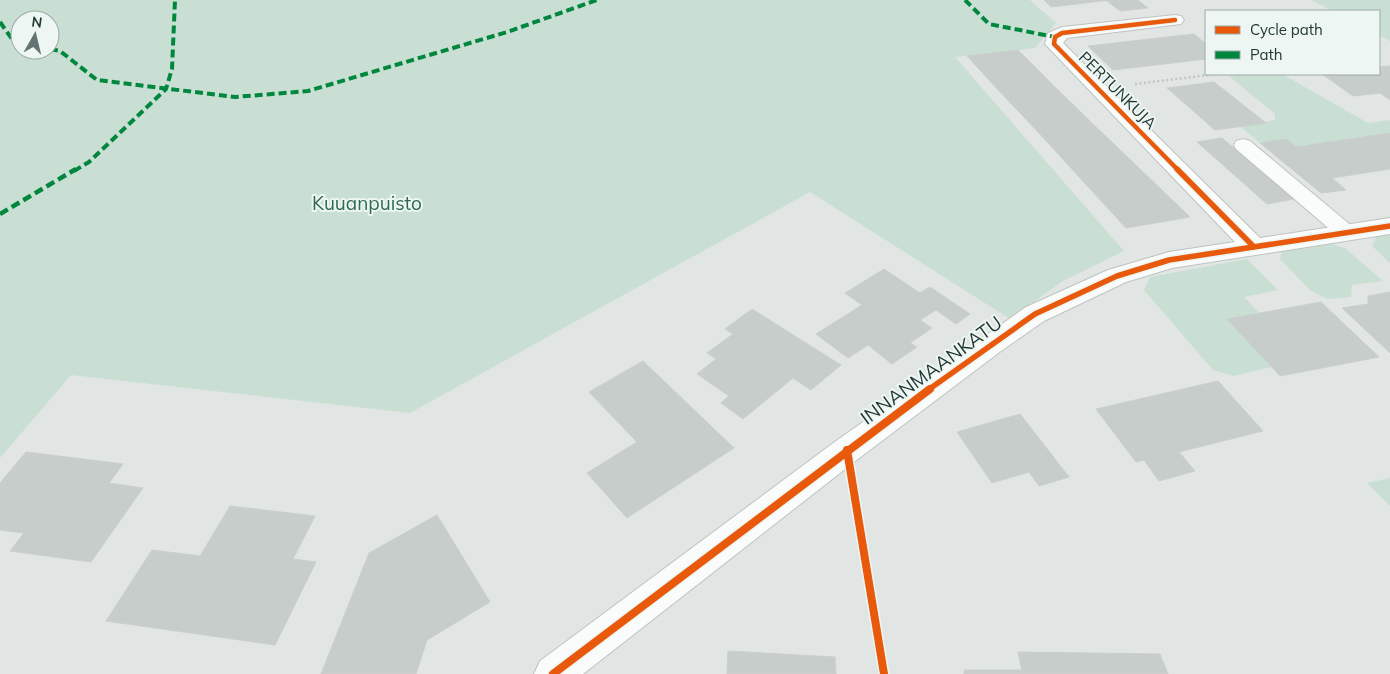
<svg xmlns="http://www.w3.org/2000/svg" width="1390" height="674" viewBox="0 0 1390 674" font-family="Mulish,sans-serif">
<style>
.green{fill:#cadfd3;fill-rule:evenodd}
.building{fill:#c7cdcb;stroke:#cacfcd}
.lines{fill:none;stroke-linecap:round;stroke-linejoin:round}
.service-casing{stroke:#bec3c1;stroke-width:2}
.minor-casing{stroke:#bec3c1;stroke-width:2}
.path{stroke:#bfc6c5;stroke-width:2.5;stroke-dasharray:2 2.5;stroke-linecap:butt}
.service{fill:#fafbfb;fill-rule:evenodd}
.minor{fill:#fafbfb;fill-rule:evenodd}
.quiet-far1{stroke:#00873e;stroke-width:4;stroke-dasharray:8 4;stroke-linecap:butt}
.quiet{stroke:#00873e;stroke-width:4.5;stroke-dasharray:9 4.5;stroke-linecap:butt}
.cycleway-far2-casing{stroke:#eef6f3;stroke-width:7}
.cycleway-far1-casing{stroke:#eef6f3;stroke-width:9}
.cycleway-casing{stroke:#eef6f3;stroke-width:11}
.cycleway-far2{stroke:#e8590c;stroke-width:4.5}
.cycleway-far1{stroke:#e8590c;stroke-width:5.5}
.cycleway{stroke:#e8590c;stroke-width:8}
.labels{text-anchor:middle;stroke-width:4;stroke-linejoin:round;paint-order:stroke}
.far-street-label{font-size:16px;fill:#203734;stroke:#eef6f3}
.park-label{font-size:19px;fill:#2d6b4d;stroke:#eef6f3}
.street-label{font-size:19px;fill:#203734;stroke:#eef6f3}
</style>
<rect width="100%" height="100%" fill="#e1e6e4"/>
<path class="green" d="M0,0H1030L1056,23L1035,48L955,57L1124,251L1063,281L1010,319L810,192L410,413L71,375L0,458ZM20,20H50V50H20Z
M1311,0H1390V41L1379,35V11H1333Z
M1252,74H1282L1368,123L1390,120V133L1296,147L1287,139L1260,143L1241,127L1275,120V114L1229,76Z
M1390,235V263L1372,246L1376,237Z
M1331,244L1345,248L1383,281L1352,285L1351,297L1327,299L1311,291L1280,259L1282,251Z
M1247,259L1278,290L1244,297L1259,313L1227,319L1272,367L1233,376L1213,370L1144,290L1150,277Z
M1390,478V506L1367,483Z"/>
<path class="building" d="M1044,0H1110L1051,7Z
M1106,0H1138L1148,8L1120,11Z
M1194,34L1206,44V59L1113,70L1088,46Z
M1018,50L1054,86L1001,93L967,56Z
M1390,66V100L1380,93L1353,96L1322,74H1379V67Z
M1214,82L1266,123L1215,130L1167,88Z
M1054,86L1094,125L1039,133L1001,93Z
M1094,125L1140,169L1080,178L1039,133Z
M1390,133V169L1332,178L1346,190L1321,193L1260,143L1287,139L1296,147Z
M1222,138L1294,199L1267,204L1197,142Z
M1140,169L1190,217L1126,228L1080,178Z
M884,269L920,293L930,287L970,314L956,324L936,310L920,320L932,328L910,343L917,347L892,364L868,345L848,358L816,334L862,305L845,293Z
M1390,292V353L1342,308L1368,304V296Z
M1321,302L1379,357L1280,376L1227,319Z
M752,309L841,365L811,390L793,378L743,419L721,403L729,396L697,374L716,359L707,353L733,334L725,329Z
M643,361L734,448L627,518L587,473L637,442L589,392Z
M1218,381L1263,431L1179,452L1195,471L1159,481L1144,460L1136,462L1096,409Z
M1020,414L1069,477L1039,486L1029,472L992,483L957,432Z
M26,452L123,464L109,483L143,488L91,562L10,551L24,533L0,530V483Z
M230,506L315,516L293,559L316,562L275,645L106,621L152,550L200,556Z
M437,515L490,602L427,640L416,674H321L369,553Z
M728,651L835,657L836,674H727Z
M1018,652L1160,654L1168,674H964V670H1022Z"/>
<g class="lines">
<g class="service-casing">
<path id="service" d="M1243,139L1250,141L1354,228L1358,233L1354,238L1347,240L1340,238L1236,149L1234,145L1236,141Z"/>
</g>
<g class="minor-casing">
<path id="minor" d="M1175,15L1181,16L1184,20L1181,24L1067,38L1063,43L1260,238L1390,218V234L1172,268L1126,282L1044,321L1001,351L858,459L583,674H534L540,661L836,441L1026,307L1108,270L1169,252L1235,242L1045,44L1048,33L1062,27Z"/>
</g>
<path class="path" d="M1135,84L1217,74"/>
<use href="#service" class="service"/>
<use href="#minor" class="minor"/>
<path class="quiet-far1" d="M965,0L989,24L1055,37
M0,22L12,39L20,41
M50,49L60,51L97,80L235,97L308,91L507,32L597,0
M74,171L89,162L166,89L172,69L175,0"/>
<path class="quiet" d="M0,214L76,169"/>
<g class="cycleway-far2-casing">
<path id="cycleway-far2" d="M1175,20L1062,33L1055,37L1054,44L1179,171"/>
</g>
<g class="cycleway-far1-casing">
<path id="cycleway-far1" d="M1177,169L1254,247
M928,390L1035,314L1117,276L1169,260L1390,226"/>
</g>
<g class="cycleway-casing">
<path id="cycleway" d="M847,450L884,674
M553,674L930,389"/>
</g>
<use href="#cycleway-far2" class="cycleway-far2"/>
<use href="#cycleway-far1" class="cycleway-far1"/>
<use href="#cycleway" class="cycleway"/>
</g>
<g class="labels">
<g class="far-street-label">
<text transform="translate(1118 90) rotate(45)" y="6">PERTUNKUJA</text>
</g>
<g class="park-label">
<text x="367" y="210">Kuuanpuisto</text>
</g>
<g class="street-label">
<text transform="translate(931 370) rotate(-36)" y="7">INNANMAANKATU</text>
</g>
</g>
<rect x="1205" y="10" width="175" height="65" fill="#eef6f3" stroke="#9caaa7"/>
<rect x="1215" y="26" width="25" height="8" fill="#e8590c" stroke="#9caaa7"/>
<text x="1250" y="35" font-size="15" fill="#203734">Cycle path</text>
<rect x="1215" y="51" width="25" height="8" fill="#00873e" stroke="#9caaa7"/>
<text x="1250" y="60" font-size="15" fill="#203734">Path</text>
<g transform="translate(35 35) rotate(8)"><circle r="24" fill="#eef6f3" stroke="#9caaa7"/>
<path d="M0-4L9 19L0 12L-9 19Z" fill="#647472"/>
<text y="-8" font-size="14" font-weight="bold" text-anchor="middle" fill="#203734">N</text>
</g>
</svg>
